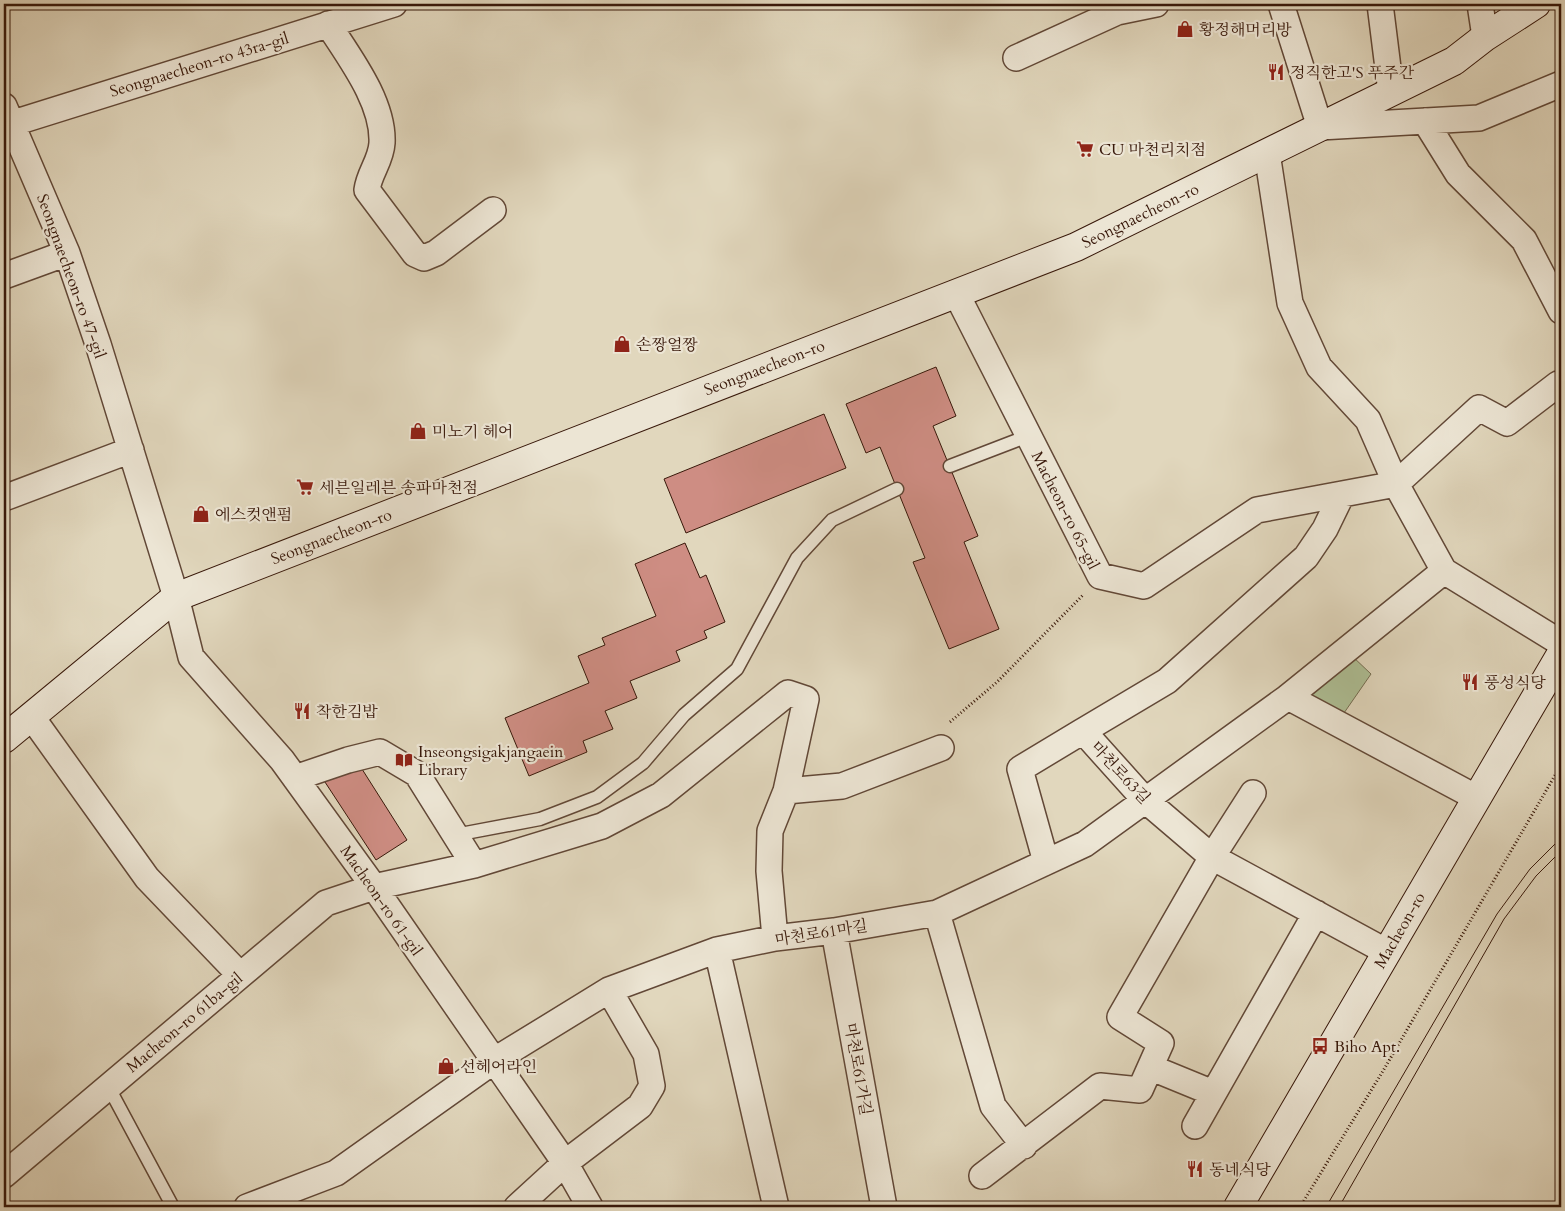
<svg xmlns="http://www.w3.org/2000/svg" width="1565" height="1211" viewBox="0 0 1565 1211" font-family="Cardo,'Noto Serif KR',serif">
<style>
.green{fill:#aebf95;stroke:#736c50}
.building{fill:#ce8d83;stroke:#38180a}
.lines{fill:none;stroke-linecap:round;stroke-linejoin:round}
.lane-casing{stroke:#624837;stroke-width:15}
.street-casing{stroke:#624837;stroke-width:28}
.secondary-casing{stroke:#38180a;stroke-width:30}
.path{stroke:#38180a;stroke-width:3;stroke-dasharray:1 2.5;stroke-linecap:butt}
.lane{stroke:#ece5d4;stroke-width:12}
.street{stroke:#ece5d4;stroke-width:25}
.secondary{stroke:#ece5d4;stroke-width:28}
.tram{stroke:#38180a;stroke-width:1}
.labels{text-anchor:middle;stroke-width:4.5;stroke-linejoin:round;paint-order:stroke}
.poi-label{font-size:16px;fill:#38180a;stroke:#ece5d4;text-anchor:start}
.street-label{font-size:16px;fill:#38180a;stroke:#ece5d4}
</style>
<rect width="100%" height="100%" fill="#e1d7bd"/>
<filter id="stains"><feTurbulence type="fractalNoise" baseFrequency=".004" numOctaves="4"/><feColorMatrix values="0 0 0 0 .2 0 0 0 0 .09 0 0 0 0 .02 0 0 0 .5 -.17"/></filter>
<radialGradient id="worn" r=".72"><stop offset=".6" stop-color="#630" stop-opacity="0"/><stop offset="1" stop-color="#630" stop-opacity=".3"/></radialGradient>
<path class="green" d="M1351,655L1371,674L1344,713L1310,694Z"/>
<path class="building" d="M936,367L956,416L933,426L978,536L964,542L999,629L949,649L913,562L925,558L880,447L866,453L846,404Z
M824,414L846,468L686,533L664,479Z
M685,543L700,578L706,575L725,622L704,631L707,638L676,651L680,661L630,681L637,698L605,711L613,729L583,741L587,752L529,776L505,718L589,683L578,656L605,645L602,638L656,616L635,564Z
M355,758L407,840L376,860L323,779Z"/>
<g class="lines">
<g class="lane-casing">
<path id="lane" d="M950,466L1028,436
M455,835L540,819L597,797L643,763L684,715L737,669L797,558L832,520L897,489
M108,1086L173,1207"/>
</g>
<g class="street-casing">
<path id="street" d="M1281,4L1320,127L1479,118L1561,84
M1380,4L1391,92
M1480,4L1485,37
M328,24C349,57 384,102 382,143C381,161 369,173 367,190L415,254L424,258L436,253L493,210
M1016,58L1117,12L1156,4
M4,106L67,253L98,344L176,597L191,657L282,760L374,887L565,1163L590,1207
M1425,121L1458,174L1524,240L1561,311
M4,126L394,4
M1267,153L1290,303L1319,367L1368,420L1396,484L1479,408L1507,423L1558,384L1561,386
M4,276L67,253
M956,293L1100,576L1144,586L1257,510L1396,484L1444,571L1561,643
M1342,494L1325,529L1306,557L1167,681L1083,731L1144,799L1212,857L1387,952
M4,498L131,450
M1288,697L1477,798
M31,716L147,878L240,975
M295,778L348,760L380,752L417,774L474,865
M786,791L842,786L941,748
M1046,862L1020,769L1083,731
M937,913L993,1106L1024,1146
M834,931L884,1207
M717,950L776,1207
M1152,1068L1213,1093
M1195,1126L1316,913
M4,1175L326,903L374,887L474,865L602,826L661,795L788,693L806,699L786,791L770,831L769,871L775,938
M982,1176L1100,1086L1140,1090L1161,1043L1120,1017L1212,857L1253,793
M247,1207L336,1173L495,1060L609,990L717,950L775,938L834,931L937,913L1085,844L1288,697L1444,571
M517,1207L565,1163L640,1106L652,1086L646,1054L609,990"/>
</g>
<g class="secondary-casing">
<path id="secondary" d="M4,739L176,597L1076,247L1454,61L1485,37L1536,4
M1238,1207L1561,654"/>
</g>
<path class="path" d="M950,722L997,682L1083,595
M1300,1207L1383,1071L1561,765"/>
<use href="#lane" class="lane"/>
<use href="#street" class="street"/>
<use href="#secondary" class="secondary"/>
<path class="tram" d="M1326,1207L1497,914L1530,869L1561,838
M1339,1207L1504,919L1536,876L1561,851"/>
</g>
<defs>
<g id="shop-bare" transform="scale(1.35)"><path d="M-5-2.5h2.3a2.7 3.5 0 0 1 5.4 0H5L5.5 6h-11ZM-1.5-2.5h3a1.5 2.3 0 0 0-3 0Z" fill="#8f2418" stroke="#ece5d4" stroke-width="2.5" paint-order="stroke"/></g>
<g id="restaurant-bare" transform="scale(1.35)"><path d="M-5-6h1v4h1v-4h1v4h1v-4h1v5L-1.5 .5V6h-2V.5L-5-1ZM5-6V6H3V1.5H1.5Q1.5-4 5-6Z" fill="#8f2418" stroke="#ece5d4" stroke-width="2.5" paint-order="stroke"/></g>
<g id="supermarket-bare" transform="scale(1.35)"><path d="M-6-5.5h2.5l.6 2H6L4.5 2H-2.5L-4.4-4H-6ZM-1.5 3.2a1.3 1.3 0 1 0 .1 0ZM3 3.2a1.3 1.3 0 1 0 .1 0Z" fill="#8f2418" stroke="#ece5d4" stroke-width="2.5" paint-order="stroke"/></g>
<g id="library-bare" transform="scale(1.35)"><path d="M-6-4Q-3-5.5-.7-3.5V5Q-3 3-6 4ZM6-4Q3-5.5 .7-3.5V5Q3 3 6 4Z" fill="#8f2418" stroke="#ece5d4" stroke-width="2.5" paint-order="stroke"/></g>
<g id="bus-bare" transform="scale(1.35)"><path d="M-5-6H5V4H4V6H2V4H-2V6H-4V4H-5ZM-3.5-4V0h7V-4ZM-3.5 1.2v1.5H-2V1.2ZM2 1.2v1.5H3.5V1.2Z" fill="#8f2418" stroke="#ece5d4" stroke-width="2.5" paint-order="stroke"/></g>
</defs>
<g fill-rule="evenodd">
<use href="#shop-bare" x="1185" y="29"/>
<use href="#restaurant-bare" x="1276" y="72"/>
<use href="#supermarket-bare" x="1085" y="149"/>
<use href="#shop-bare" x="622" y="344"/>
<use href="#shop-bare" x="418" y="431"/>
<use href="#supermarket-bare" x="305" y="487"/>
<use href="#shop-bare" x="201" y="514"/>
<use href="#restaurant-bare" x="1470" y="682"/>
<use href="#restaurant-bare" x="302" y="711"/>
<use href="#library-bare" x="404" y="760"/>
<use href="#bus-bare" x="1320" y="1046"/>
<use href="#shop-bare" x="446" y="1066"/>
<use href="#restaurant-bare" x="1195" y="1169"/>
</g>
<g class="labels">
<g class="poi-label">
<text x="1199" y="35">황정해머리방</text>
<text x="1290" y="78">정직한고'S 푸주간</text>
<text x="1099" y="155">CU 마천리치점</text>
<text x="636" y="350">손짱얼짱</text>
<text x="432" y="437">미노기 헤어</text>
<text x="319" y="493">세븐일레븐 송파마천점</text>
<text x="215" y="520">에스컷앤펌</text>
<text x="1484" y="688">풍성식당</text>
<text x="316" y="717">착한김밥</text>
<text x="418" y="757">Inseongsigakjangaein<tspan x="418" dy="18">Library</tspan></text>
<text x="1334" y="1052">Biho Apt.</text>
<text x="460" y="1072">선헤어라인</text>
<text x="1209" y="1175">동네식당</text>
</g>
<g class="street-label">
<text transform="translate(199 64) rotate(-17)" y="6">Seongnaecheon-ro 43ra-gil</text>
<text transform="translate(1140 215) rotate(-26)" y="6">Seongnaecheon-ro</text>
<text transform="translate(72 276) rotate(70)" y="6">Seongnaecheon-ro 47-gil</text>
<text transform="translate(764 367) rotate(-21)" y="6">Seongnaecheon-ro</text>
<text transform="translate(1066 510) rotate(63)" y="6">Macheon-ro 65-gil</text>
<text transform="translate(331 536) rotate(-21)" y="6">Seongnaecheon-ro</text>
<text transform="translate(1121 772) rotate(47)" y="6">마천로63길</text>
<text transform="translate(382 900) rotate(55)" y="6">Macheon-ro 61-gil</text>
<text transform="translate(1399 930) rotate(-60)" y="6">Macheon-ro</text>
<text transform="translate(821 932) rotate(-9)" y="6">마천로61마길</text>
<text transform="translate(184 1022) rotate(-40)" y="6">Macheon-ro 61ba-gil</text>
<text transform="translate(859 1069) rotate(80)" y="6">마천로61가길</text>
</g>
</g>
<rect width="1565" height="1211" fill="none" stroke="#e1d7bd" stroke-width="20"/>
<rect x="5" y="5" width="1555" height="1201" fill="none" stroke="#38180a" stroke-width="2.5"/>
<rect x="10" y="10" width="1545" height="1191" fill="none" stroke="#38180a"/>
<rect width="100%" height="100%" filter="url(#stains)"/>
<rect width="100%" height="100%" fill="url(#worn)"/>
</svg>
